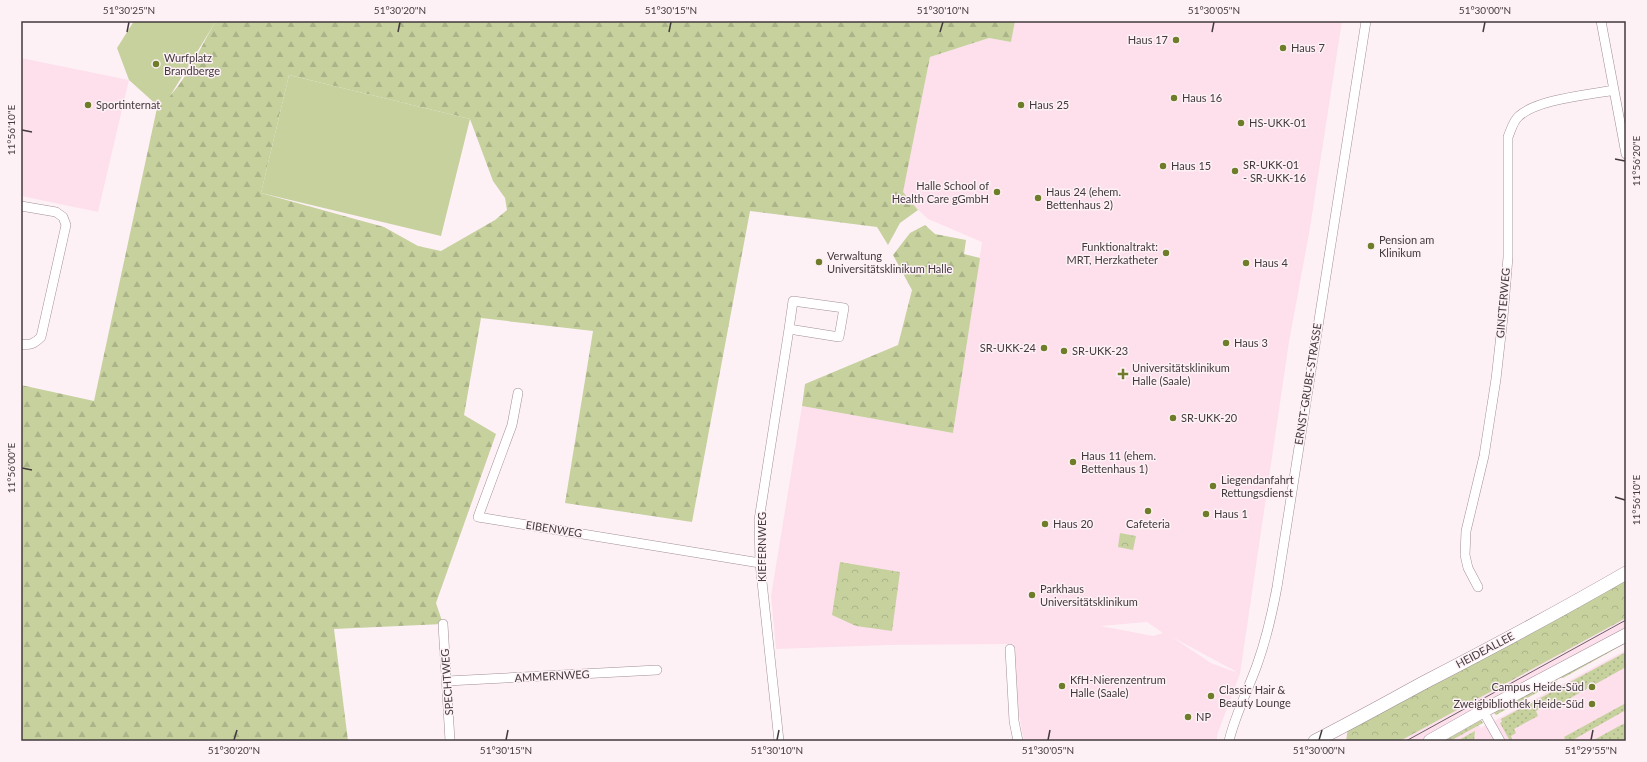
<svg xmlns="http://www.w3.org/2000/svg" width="1647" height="762" viewBox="0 0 1647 762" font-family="Lato,sans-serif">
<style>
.built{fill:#fde0ec;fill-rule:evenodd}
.grass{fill:url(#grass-dots)}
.forest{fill:url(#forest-firs);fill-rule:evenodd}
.park{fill:url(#park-crowns)}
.pitch{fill:#c6d19e}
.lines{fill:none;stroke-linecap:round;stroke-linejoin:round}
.minor-casing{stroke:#a18f97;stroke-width:10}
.secondary-casing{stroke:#a18f97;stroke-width:14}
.minor{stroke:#fff;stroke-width:9}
.secondary{stroke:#fff;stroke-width:13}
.tram{stroke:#6a6165;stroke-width:1}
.ticks{fill:none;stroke:#423a3d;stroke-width:1.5}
.poi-dot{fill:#6f7d2a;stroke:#fef1f6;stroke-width:1.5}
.labels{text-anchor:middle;stroke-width:3;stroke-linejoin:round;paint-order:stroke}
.poi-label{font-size:11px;fill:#423a3d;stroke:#fef1f6;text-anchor:start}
.street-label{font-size:11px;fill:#423a3d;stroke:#fef1f6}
.neatline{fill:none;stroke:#423a3d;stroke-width:1.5}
.ticks-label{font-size:10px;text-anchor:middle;fill:#423a3d}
</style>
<defs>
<pattern id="grass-dots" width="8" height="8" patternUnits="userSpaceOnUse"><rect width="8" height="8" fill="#c6d19e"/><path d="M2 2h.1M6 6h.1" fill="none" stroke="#abb489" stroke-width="1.8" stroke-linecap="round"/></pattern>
<pattern id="forest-firs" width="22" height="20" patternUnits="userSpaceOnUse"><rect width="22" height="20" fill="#c6d19e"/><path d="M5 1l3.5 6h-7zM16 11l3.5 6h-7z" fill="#abb489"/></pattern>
<pattern id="park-crowns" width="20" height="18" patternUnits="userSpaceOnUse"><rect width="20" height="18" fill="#c6d19e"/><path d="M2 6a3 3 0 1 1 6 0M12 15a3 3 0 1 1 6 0" fill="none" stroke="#abb489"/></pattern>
</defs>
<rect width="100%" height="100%" fill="#fef1f6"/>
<path class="built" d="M1015,21H1342L1310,228L1289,342L1240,674L1217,735V741H1024L1018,710L1014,644L890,645L776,649L771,596L802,406L953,433L982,242L928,219L902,195L930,57L989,38L1011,42ZM1147,622L1163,633L1153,636L1101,626ZM1172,637L1235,671V672L1211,663Z
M21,58L129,80L98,212L21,196Z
M1626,618V628L1422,741H1400Z
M1626,650V741H1437L1474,719L1481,728Z"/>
<path class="grass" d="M1626,640V643L1563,678L1557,677Z
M1626,652V667L1549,710L1547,705L1536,711L1538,716L1514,729L1516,733L1511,736L1513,741H1510L1500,723L1502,722L1501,719Z
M1552,680L1558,681L1496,715L1494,713Z
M1626,703V710L1571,741H1566L1564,737Z
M1481,720L1483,723L1450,741H1444Z
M1626,723V741H1592L1621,725Z
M1475,731L1474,741H1457Z"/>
<path class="forest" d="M216,21H1015L1011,42L989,38L930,57L903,192L918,210L900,223L888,245L877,227L750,211L692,522L565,503L593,331L481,318L464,415L496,434L436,603L443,624L334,629L348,741H21V385L94,401L157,108C186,85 197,52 216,21ZM289,75L470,119L493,181L505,198L507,210L495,220L441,251L418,246L384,227L261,193Z
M925,225L935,234L966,240L964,254L980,258L953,433L802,406L805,384L898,345L912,290L893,255L910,233Z"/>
<path class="park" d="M1120,533L1136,536L1133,550L1118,547Z
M840,562L900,572L892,631L856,626L832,615Z
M1626,578V618L1400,741H1346L1348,728Z"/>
<path class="pitch" d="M134,21H216L167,101L159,107L129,80L117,48Z
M289,75L470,119L441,236L261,193Z"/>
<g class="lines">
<g class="minor-casing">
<path id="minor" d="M1601,21L1626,154
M21,206L56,212L63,217L66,225L41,337C35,343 30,346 21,344
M518,393L512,425L478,517L760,563
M1478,587L1468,568L1465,555L1466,531L1484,456L1496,379L1503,317L1508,257V137C1511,130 1513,121 1519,116C1538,99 1589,95 1614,90
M443,624L450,741
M1010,649L1014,721L1018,741
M447,681L657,670
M1483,711L1500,741
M779,741L760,563L759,520L789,329L793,301L844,308L839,337L789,329
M1229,741C1235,715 1248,690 1257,665C1266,640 1272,614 1277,587L1366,21"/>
</g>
<g class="secondary-casing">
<path id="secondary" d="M1315,741C1352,722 1388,702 1425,682C1493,647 1560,611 1626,573
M1430,741L1483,711L1626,635"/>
</g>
<use href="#minor" class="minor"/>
<use href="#secondary" class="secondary"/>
<path class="tram" d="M1406,741L1626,620"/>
</g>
<path class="ticks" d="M127,32L129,22M398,32L400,22M669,32L671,22M940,32L943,22M1212,32L1214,22M1483,32L1485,22M22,130L32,132M1615,159L1625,161M22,468L32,470M1615,497L1625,500M234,740L237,730M506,740L508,730M777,740L779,730M1048,740L1050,730M1319,740L1322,730M1591,740L1593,730"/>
<g class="poi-dot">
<circle cx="1176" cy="40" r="4"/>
<circle cx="1283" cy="48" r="4"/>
<circle cx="156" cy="64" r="4"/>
<circle cx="1174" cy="98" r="4"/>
<circle cx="88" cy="105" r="4"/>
<circle cx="1021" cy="105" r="4"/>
<circle cx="1241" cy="123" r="4"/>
<circle cx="1163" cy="166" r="4"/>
<circle cx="1235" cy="171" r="4"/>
<circle cx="997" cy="192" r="4"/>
<circle cx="1038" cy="198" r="4"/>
<circle cx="1371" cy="246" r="4"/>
<circle cx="1166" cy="253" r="4"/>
<circle cx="819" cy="262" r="4"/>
<circle cx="1246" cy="263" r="4"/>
<circle cx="1226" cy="343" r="4"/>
<circle cx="1044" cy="348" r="4"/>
<circle cx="1064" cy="351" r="4"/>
<path d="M1121 368h4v4h4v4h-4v4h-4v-4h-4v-4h4z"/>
<circle cx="1173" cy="418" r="4"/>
<circle cx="1073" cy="462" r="4"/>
<circle cx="1213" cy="486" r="4"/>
<circle cx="1148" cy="511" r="4"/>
<circle cx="1206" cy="514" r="4"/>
<circle cx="1045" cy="524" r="4"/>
<circle cx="1032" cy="595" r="4"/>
<circle cx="1062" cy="686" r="4"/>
<circle cx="1592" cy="687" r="4"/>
<circle cx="1211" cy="696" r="4"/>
<circle cx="1592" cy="704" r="4"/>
<circle cx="1188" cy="717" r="4"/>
</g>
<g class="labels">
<g class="poi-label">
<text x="1168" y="44" text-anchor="end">Haus 17</text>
<text x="1291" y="52">Haus 7</text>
<text x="164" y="62">Wurfplatz<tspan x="164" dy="13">Brandberge</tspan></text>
<text x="1182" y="102">Haus 16</text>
<text x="96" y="109">Sportinternat</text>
<text x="1029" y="109">Haus 25</text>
<text x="1249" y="127">HS-UKK-01</text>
<text x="1243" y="169">SR-UKK-01<tspan x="1243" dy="13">- SR-UKK-16</tspan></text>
<text x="1171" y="170">Haus 15</text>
<text x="989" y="190" text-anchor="end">Halle School of<tspan x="989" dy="13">Health Care gGmbH</tspan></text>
<text x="1046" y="196">Haus 24 (ehem.<tspan x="1046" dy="13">Bettenhaus 2)</tspan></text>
<text x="1379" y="244">Pension am<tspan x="1379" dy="13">Klinikum</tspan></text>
<text x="1158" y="251" text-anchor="end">Funktionaltrakt:<tspan x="1158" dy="13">MRT, Herzkatheter</tspan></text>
<text x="827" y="260">Verwaltung<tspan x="827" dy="13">Universitätsklinikum Halle</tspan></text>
<text x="1254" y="267">Haus 4</text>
<text x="1234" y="347">Haus 3</text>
<text x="1036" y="352" text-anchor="end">SR-UKK-24</text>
<text x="1072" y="355">SR-UKK-23</text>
<text x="1132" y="372">Universitätsklinikum<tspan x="1132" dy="13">Halle (Saale)</tspan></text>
<text x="1181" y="422">SR-UKK-20</text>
<text x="1081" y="460">Haus 11 (ehem.<tspan x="1081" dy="13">Bettenhaus 1)</tspan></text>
<text x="1221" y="484">Liegendanfahrt<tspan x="1221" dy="13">Rettungsdienst</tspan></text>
<text x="1214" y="518">Haus 1</text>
<text x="1053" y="528">Haus 20</text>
<text x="1148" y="528" text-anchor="middle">Cafeteria</text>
<text x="1040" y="593">Parkhaus<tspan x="1040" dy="13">Universitätsklinikum</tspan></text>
<text x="1070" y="684">KfH-Nierenzentrum<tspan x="1070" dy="13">Halle (Saale)</tspan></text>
<text x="1584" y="691" text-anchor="end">Campus Heide-Süd</text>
<text x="1219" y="694">Classic Hair &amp;<tspan x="1219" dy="13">Beauty Lounge</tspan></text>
<text x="1584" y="708" text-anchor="end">Zweigbibliothek Heide-Süd</text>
<text x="1196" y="721">NP</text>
</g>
<g class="street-label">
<text transform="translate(1503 303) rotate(-85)" y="4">GINSTERWEG</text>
<text transform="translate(1308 384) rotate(-81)" y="4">ERNST-GRUBE-STRASSE</text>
<text transform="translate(554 529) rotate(9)" y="4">EIBENWEG</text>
<text transform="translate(762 547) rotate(-90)" y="4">KIEFERNWEG</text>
<text transform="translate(1485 650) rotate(-28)" y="4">HEIDEALLEE</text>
<text transform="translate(552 676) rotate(-3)" y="4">AMMERNWEG</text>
<text transform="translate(447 682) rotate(-94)" y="4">SPECHTWEG</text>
</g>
</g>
<rect width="1647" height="762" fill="none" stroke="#fef1f6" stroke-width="44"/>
<rect x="22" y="22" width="1603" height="718" class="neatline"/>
<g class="ticks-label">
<text x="129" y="14">51°30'25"N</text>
<text x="400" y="14">51°30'20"N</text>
<text x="671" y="14">51°30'15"N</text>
<text x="943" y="14">51°30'10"N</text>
<text x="1214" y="14">51°30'05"N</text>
<text x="1485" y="14">51°30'00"N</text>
<text transform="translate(11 130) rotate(-90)" y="4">11°56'10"E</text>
<text transform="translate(1636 161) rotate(-90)" y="4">11°56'20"E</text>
<text transform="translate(11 468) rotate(-90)" y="4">11°56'00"E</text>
<text transform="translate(1636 500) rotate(-90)" y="4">11°56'10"E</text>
<text x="234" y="754">51°30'20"N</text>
<text x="506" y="754">51°30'15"N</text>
<text x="777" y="754">51°30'10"N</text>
<text x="1048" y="754">51°30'05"N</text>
<text x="1319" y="754">51°30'00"N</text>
<text x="1591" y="754">51°29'55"N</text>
</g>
</svg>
